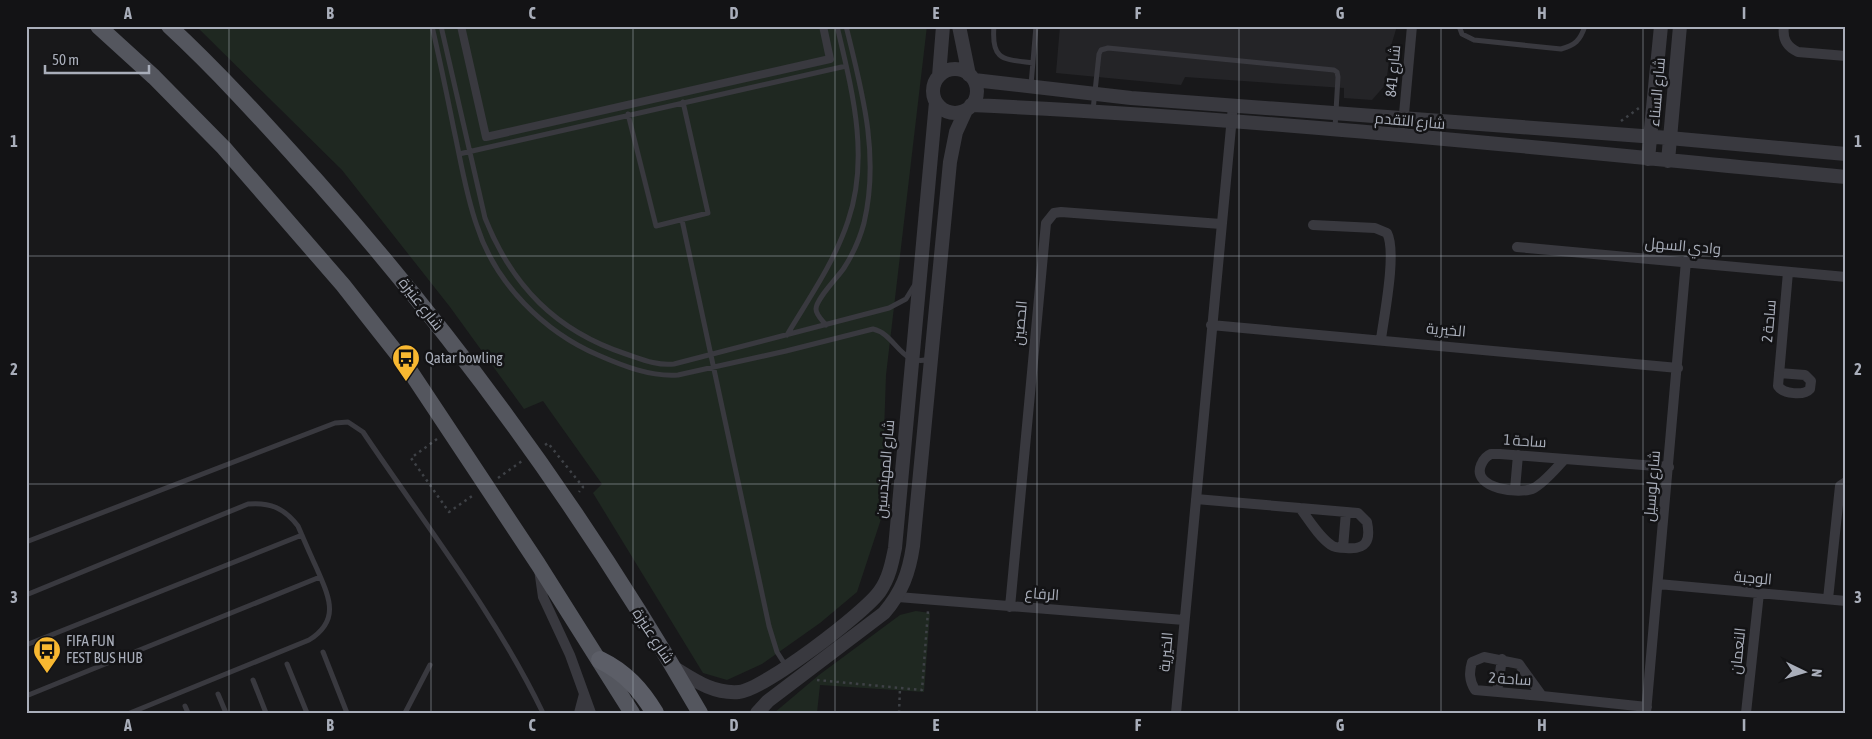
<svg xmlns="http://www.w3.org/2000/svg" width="1872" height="739" viewBox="0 0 1872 739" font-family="'Asap Condensed',Cairo,sans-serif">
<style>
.built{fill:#242427}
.green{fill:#1f2821}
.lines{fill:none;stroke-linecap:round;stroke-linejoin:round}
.path{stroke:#3e4146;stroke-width:2.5;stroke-dasharray:2.5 4;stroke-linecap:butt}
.service{stroke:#39393f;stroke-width:5}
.pedestrian{stroke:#39393f;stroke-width:8}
.minor{stroke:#39393f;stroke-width:10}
.tertiary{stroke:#39393f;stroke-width:14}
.primary{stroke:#54565e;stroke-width:16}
.trunk{stroke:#5c5e67;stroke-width:18}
.grid{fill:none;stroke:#a9aeba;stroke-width:1;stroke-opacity:0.55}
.labels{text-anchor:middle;stroke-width:5;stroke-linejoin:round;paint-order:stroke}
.street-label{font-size:15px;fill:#a9aeba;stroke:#131315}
.poi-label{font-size:15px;fill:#a9aeba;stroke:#131315;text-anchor:start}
.neatline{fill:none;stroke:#a9aeba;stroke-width:2}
.grid-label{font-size:16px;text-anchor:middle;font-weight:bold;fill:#a9aeba}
</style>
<rect width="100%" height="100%" fill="#18181a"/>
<path class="built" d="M1060,26H1397L1391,46L1386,84L1372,100L1344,98V88L1185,77L1181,85L1056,73Z"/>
<path class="green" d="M196,26H927L886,375L881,519L857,592L820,623L762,664L727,680L703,673L593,493L602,484L543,401L524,409L450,307L342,170Z
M916,611L930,613L924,692L820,685L817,713H774L819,675L900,615Z"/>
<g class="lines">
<path class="path" d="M1621,121L1639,108
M437,439L411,458L449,512L475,494
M545,445L548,443L583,487L579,492
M498,478L522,461
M817,680L900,688
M899,713L900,688L922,690L928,611"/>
<path class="service" d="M432,26C440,61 447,95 454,130C461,162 466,195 477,226C495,283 544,332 598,355C623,366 651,377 678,375L786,351L873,329C896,334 901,368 929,359
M441,26L485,218C512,286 556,331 626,354C641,359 657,366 674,364L889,308L906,299L914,286
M994,26C991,61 1003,59 1033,63
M1459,26L1462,34L1474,40L1561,49C1575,45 1580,41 1585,26
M1031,85L1036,26
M1093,110L1099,54L1101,50L1108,48L1334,70L1337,72L1338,77L1335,128
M628,114L656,226L708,213L683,102
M459,154L846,66
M682,220L769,626L777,652L786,666
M826,325C822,320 816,315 816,309C816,299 838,277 844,268C853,254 860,238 864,223C880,155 862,91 846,26
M787,335C809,298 834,263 848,221C870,157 852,90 837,26
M26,542L335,423L348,422L363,432C424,523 496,615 543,713
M26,595L248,504C270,502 284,508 298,526C304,540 310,554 317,569C329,597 341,620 309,640L130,713
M26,645L302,535
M323,652L347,713
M287,664L307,713
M253,680L266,713
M218,694L226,713
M26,696L320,577
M185,706L188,713
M405,713L430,665"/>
<path class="pedestrian" d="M461,26L486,137L830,59L823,26"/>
<path class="minor" d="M1784,26C1782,39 1787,47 1798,52L1846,56
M1402,136L1412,26
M1313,225L1375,228L1387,233C1397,252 1384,316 1381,339
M1517,247L1846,277
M1211,325L1678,368
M1779,373L1805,375L1811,381L1810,389C1804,396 1783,394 1778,386L1788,272
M1491,454H1500L1565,459C1556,468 1545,482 1534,488C1521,495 1471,489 1481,465C1483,460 1486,456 1491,454Z
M1565,459L1669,467
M1515,489L1518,455
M1196,499L1300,508
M1300,508L1358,513L1367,522C1371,541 1366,550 1346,548C1341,548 1335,548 1331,545C1319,537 1309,520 1300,508Z
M1343,548L1346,512
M539,569L543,597L570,655L591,713
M1658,584L1846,601
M898,597L1184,620
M1828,599L1840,486L1846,482
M1010,607L1046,223L1054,213L1061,212L1221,224
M1484,657L1519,664L1542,696L1475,690C1469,680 1469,672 1472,662Z
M1497,692L1502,659
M1542,696L1647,707
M579,713L584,694
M1176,713L1233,106
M1646,713L1686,261
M1746,713L1759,593"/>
<path class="tertiary" d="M959,26L969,75
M933 91a22 22 0 1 1 44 0a22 22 0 1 1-44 0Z
M939,76L943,26
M974,80L1131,98L1669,138L1846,154
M971,105C1263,118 1555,150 1846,177
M1648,159L1661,26
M1668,161L1680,26
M673,667C694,680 713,694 739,692C763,690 866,612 880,591C889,578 892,563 895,548L936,102
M757,713L768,701L884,613C902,592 909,573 913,546L950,162L956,132L966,110"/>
<path class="primary" d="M98,26L154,77L224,148L343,285L406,365L538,564L632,713
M169,26C222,75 269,128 317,181C462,344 591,524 700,713"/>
<path class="trunk" d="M600,660C625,672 641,690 655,713"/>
</g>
<path class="grid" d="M229,26V713M431,26V713M633,26V713M835,26V713M1037,26V713M1239,26V713M1441,26V713M1643,26V713M26,256H1846M26,484H1846"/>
<defs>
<g id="bus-pin" transform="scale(1.4375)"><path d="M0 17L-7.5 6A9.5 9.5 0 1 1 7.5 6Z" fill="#f8b831" stroke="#131315"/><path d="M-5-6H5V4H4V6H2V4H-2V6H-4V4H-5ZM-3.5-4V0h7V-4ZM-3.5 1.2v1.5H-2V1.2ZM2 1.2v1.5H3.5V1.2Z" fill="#111"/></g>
</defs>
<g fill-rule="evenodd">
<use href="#bus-pin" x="406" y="358"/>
<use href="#bus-pin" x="47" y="650"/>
</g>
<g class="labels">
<g class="street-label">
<text transform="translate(1393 71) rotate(-85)" y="5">شارع 841</text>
<text transform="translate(1657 92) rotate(-85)" y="5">شارع السناء</text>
<text transform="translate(1410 121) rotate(5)" y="5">شارع التقدم</text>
<text transform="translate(1683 246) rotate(5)" y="5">وادي السهل</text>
<text transform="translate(421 304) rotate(52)" y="5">شارع عنيزة</text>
<text transform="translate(1769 321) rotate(-85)" y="5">ساحة 2</text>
<text transform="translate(1020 323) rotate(-85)" y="5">الحصين</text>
<text transform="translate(1446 330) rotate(5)" y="5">الخيرية</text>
<text transform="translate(1525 441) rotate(4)" y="5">ساحة 1</text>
<text transform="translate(885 469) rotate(-85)" y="5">شارع المهندسين</text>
<text transform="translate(1652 486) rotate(-85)" y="5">شارع لوسيل</text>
<text transform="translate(1753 578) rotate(5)" y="5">الوجبة</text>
<text transform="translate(1042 594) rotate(4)" y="5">الرفاع</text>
<text transform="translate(653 636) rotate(57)" y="5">شارع عنيزة</text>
<text transform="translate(1738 651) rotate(-84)" y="5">النعمان</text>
<text transform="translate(1166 652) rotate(-85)" y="5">الخيرية</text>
<text transform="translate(1510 679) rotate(4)" y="5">ساحة 2</text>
</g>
<g class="poi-label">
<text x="425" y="363">Qatar bowling</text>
<text x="66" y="646">FIFA FUN<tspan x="66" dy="17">FEST BUS HUB</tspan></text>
</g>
</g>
<rect width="1872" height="739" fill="none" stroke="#131315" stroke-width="55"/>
<g transform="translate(1804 672) rotate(95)" stroke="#131315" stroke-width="4" paint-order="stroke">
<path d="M0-4L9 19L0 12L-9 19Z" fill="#a9aeba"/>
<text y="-8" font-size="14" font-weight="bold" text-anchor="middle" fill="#a9aeba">N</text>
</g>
<path d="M45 65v8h104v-8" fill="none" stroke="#a9aeba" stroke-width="2.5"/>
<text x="52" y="65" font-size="15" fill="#a9aeba" stroke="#131315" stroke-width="4" paint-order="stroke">50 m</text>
<rect x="28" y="28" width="1816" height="684" class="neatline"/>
<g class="grid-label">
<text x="128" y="19">A</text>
<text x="330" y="19">B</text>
<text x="532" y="19">C</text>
<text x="734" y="19">D</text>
<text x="936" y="19">E</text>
<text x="1138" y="19">F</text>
<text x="1340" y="19">G</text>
<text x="1542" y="19">H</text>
<text x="1744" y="19">I</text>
<text x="14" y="147">1</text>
<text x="1858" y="147">1</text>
<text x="14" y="375">2</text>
<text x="1858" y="375">2</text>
<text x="14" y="603">3</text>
<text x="1858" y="603">3</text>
<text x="128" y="731">A</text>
<text x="330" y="731">B</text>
<text x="532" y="731">C</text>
<text x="734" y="731">D</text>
<text x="936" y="731">E</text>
<text x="1138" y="731">F</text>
<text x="1340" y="731">G</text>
<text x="1542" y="731">H</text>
<text x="1744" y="731">I</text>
</g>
</svg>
